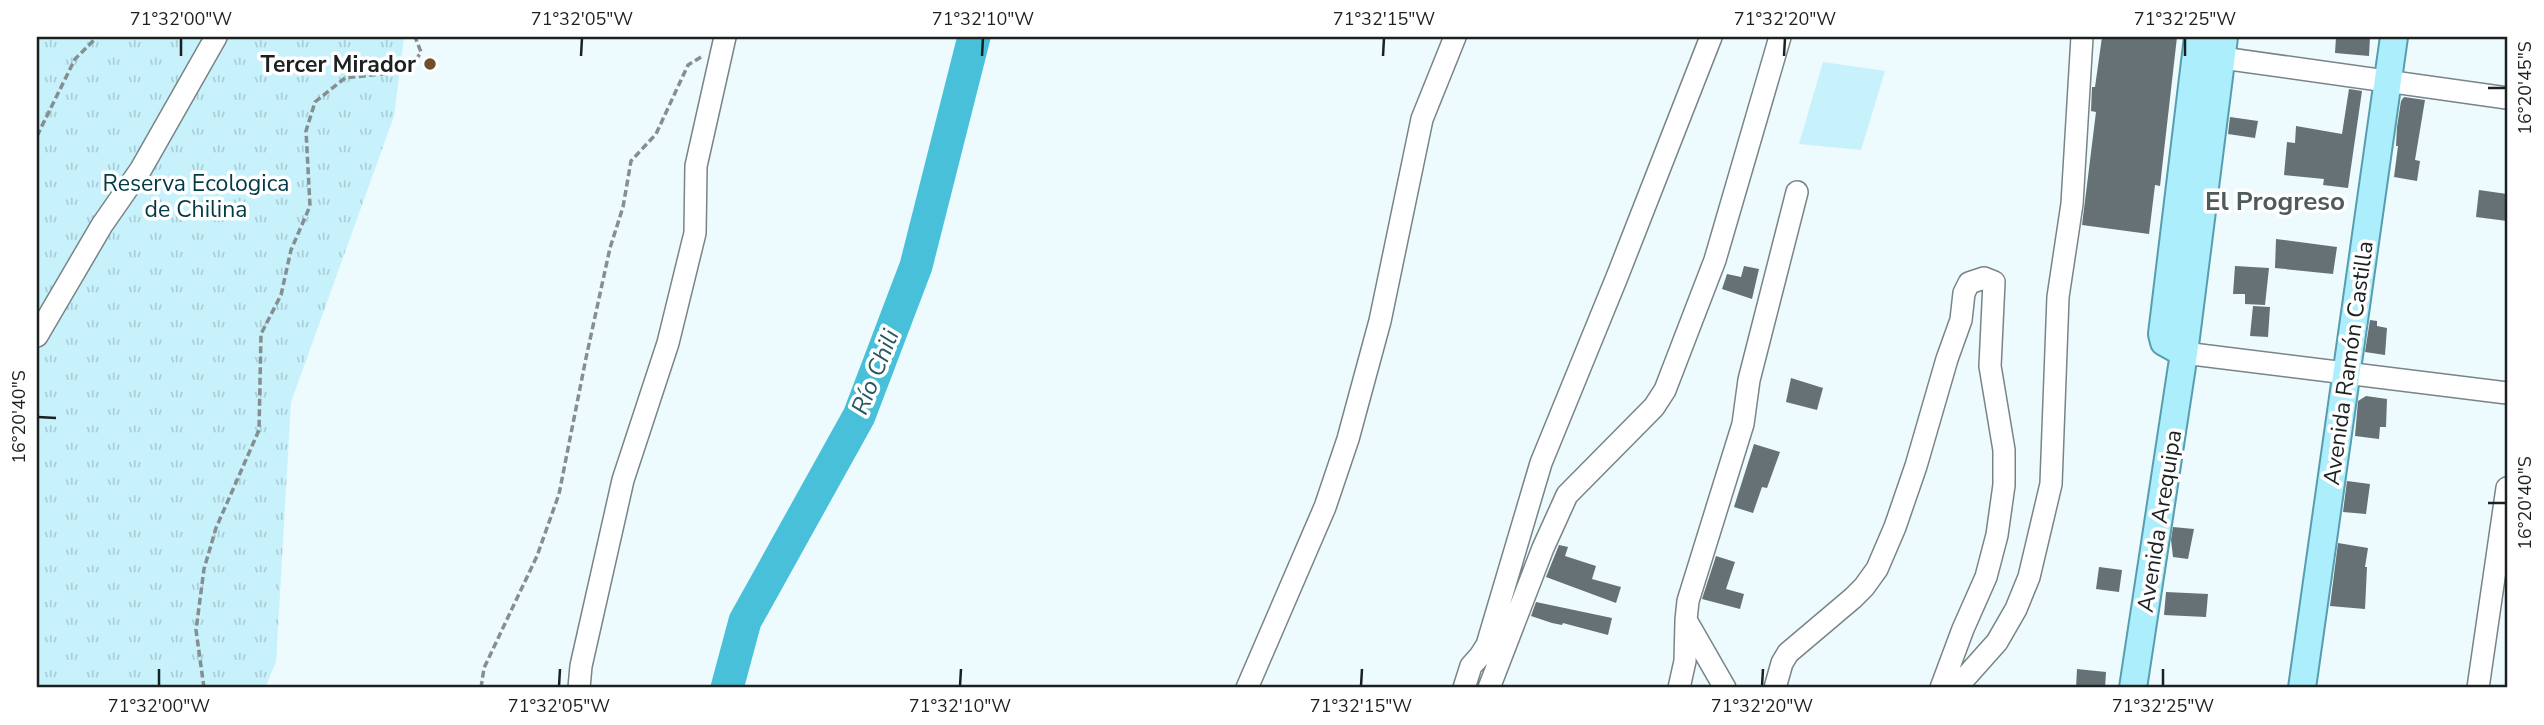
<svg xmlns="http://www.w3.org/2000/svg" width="2544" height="725" viewBox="0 0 2544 725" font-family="'Nunito Sans',sans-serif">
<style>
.grass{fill:url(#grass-tufts)}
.garden{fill:#c7f1fb}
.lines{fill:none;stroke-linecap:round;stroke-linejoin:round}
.river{stroke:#49c0d9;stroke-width:33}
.building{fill:#657174}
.minor-casing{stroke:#788487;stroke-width:24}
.major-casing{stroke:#569eae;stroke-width:30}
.path{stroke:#858e91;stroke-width:3.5;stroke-dasharray:7 3.5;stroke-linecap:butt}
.minor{stroke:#fff;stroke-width:21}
.major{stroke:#aceefc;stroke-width:26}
.ticks{fill:none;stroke:#1b2021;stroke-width:2.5}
.poi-dot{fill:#724d29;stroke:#fff;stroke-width:2.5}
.labels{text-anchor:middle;stroke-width:7;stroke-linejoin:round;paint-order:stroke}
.poi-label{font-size:23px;font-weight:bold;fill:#1b2021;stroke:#fff;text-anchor:end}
.park-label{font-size:23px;fill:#023b46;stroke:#fff}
.street-label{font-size:23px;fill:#1b2021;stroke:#fff}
.water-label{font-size:24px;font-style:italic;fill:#275964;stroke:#fff}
.quarter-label{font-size:26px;font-weight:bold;fill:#4e5a5c;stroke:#fff}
.neatline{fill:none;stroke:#1b2021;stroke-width:2.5}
.ticks-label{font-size:18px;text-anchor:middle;fill:#1b2021}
</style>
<defs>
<pattern id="grass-tufts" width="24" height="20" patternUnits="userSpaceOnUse" patternTransform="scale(1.75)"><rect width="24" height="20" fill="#c7f1fb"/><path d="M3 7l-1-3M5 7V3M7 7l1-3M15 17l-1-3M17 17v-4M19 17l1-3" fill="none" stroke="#aaced7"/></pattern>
</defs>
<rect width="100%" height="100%" fill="#edfafe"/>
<path class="grass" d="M37,37H404L394,116L291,402L276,662L265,688H37Z"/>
<path class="garden" d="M1823,62L1885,71L1861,150L1799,144Z"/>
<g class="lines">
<path class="river" d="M727,688L745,621L859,416L916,266L974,37"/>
</g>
<path class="building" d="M2102,37H2177L2160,186L2155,185L2149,234L2082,225L2096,112L2091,111L2092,87H2095Z
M2336,37H2370L2369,56L2335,53Z
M2349,89L2362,91L2348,188L2323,185L2324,179L2284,175L2287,142L2295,143L2296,126L2342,134Z
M2404,97L2425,100L2415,160L2420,161L2417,181L2394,177L2398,146H2396L2397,127L2401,101Z
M2230,117L2258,121L2255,138L2228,134Z
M2479,190L2507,194V221L2476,217Z
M2276,239L2337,247L2333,274L2275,268Z
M1744,266L1759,269L1752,299L1722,289L1727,274L1741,277Z
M2235,266L2269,268L2265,305L2245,304V294H2233Z
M2253,306L2270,307L2268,337L2250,336Z
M2370,320L2377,321V326L2387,328L2385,355L2365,352Z
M1791,378L1823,388L1817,410L1786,402Z
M2366,396L2387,399L2386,427H2380L2379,439L2355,436L2358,401Z
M1754,444L1780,452L1767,488L1762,487L1753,513L1734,507Z
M2347,481L2370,484L2366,514L2343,512Z
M2173,527L2194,529L2188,559L2173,557L2171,540Z
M2338,543L2368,548L2365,567H2367L2365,609L2330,606Z
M1559,545L1568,547L1565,556L1596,566L1592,579L1621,587L1616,603L1546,577Z
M1716,556L1735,562L1726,589L1744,594L1740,609L1702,599Z
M2099,567L2122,570L2119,592L2096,589Z
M2166,592L2208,594L2206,617L2164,615Z
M1536,602L1612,618L1608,635L1563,623L1562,625L1552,623L1531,616Z
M2077,669L2106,672L2105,688H2076Z"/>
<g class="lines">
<g class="minor-casing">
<path id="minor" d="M2208,56L2507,98
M37,336L102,225L141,169L216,37
M2184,353L2507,393
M579,688L581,666L623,480L668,343L695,233L696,166L725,37
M1247,688L1325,507L1348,439L1380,321L1422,119L1455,37
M1464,688L1471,666L1480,656L1487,645L1541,463L1617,277L1711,37
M1489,688L1543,548L1567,495L1654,407L1665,390L1715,260L1780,37
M1679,688L1685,661L1686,622
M1725,688L1686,620L1688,601L1743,424L1749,380L1797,192
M1775,688L1782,663L1788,653L1853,598L1864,587L1877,569L1895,527L1916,466L1947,359L1961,320L1964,293L1969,283L1984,278L1994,282L1990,366L2004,450V485L1997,535L1986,577L1963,629L1941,688
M1956,688L1997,642L2016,609L2029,577L2051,484L2058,297L2072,204L2082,37
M2478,688L2507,488"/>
</g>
<g class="major-casing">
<path id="major" d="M2184,353L2164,342L2162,334L2198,37
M2133,688L2184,353L2224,37
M2302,688L2394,37"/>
</g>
<path class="path" d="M37,136L75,59L97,37
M204,688L196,630L204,569L216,528L259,430L261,334L281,295L291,250L310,206L306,131L315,102L345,78L409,71L421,52L415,37
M481,688L484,668L537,556L559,494L586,358L610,248L623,207L631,161L656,134L688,65L701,57"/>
<use href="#minor" class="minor"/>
<use href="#major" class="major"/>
</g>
<path class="ticks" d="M181,56V38M581,56L582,38M982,56L983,38M1383,56L1384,38M1784,56L1785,38M2185,56V38M2488,88H2506M38,417L56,418M2488,503H2506M159,686V669M559,686L560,669M960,686L961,669M1361,686L1362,669M1762,686L1763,669M2163,686V669"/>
<circle class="poi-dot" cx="430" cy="64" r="7"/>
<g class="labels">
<g class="poi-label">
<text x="416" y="72">Tercer Mirador</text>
</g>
<g class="park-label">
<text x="196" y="191">Reserva Ecologica<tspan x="196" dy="26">de Chilina</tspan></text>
</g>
<g class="street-label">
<text transform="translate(2348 363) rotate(-82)" y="8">Avenida Ramón Castilla</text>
<text transform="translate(2159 521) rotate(-81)" y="8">Avenida Arequipa</text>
</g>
<g class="water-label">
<text transform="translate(875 372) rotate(-68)" y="8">Río Chili</text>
</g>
<g class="quarter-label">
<text x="2275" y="210">El Progreso</text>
</g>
</g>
<rect width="2544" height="725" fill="none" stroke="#ffffff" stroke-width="77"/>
<rect x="38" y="38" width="2468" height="648" class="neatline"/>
<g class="ticks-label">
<text x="181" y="25">71°32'00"W</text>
<text x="582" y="25">71°32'05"W</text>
<text x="983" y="25">71°32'10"W</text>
<text x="1384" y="25">71°32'15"W</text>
<text x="1785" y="25">71°32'20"W</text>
<text x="2185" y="25">71°32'25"W</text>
<text transform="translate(2525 88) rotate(-90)" y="6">16°20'45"S</text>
<text transform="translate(19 417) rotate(-90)" y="6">16°20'40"S</text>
<text transform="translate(2525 503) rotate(-90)" y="6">16°20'40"S</text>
<text x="159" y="712">71°32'00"W</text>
<text x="559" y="712">71°32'05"W</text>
<text x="960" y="712">71°32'10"W</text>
<text x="1361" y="712">71°32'15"W</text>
<text x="1762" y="712">71°32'20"W</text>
<text x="2163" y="712">71°32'25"W</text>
</g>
</svg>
